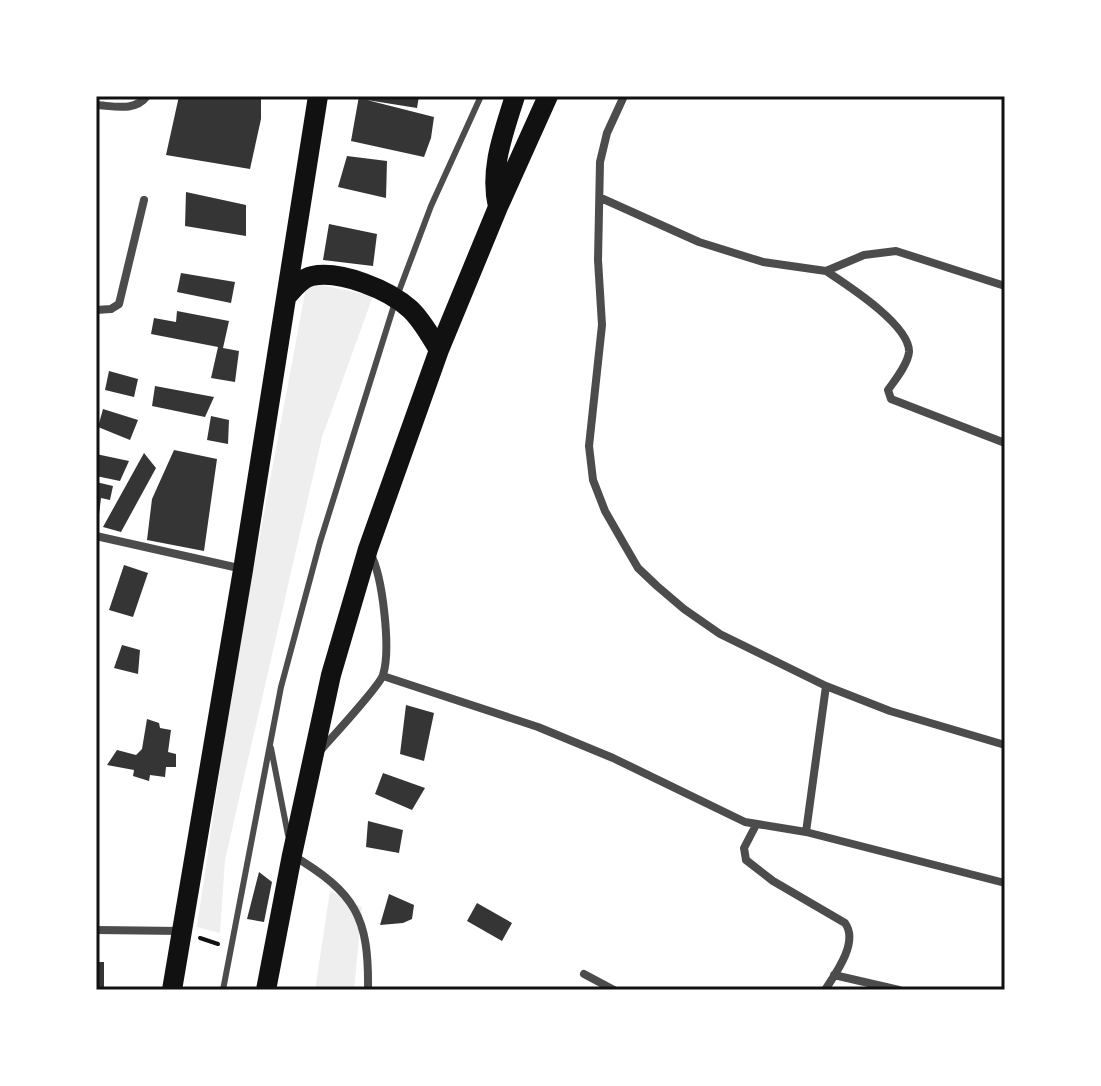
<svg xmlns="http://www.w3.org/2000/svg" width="1101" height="1086" viewBox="0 0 1101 1086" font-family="Roboto,sans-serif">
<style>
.green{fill:#eee}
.building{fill:#353535}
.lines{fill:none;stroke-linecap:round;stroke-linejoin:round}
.path{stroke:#111;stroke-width:4}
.service{stroke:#4c4c4c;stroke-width:6}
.minor{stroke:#4c4c4c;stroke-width:8}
.trunk{stroke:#111;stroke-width:20}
.neatline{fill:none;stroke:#111;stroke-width:3}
</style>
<rect width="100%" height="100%" fill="#fff"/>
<path class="green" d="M307,282L373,296L322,437L225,860L220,933L197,927L233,679Z
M330,891L362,907L354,990H315Z"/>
<path class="building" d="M179,96H261V119L250,169L166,155Z
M359,96H419L417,108L367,100L434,117L431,138L424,157L351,141Z
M347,156L387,161L386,198L338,187Z
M186,192L246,205V236L185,226Z
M329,224L377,234L373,266L323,260Z
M181,273L235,282L231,303L177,292Z
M177,311L229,321L223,348L239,351L235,382L211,378L218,347L151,334L154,318L176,322Z
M109,371L138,379L134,397L105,390Z
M155,386L214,397L205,417L152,406Z
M103,409L138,420L130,440L98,427Z
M211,416L229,420L228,444L207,440Z
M174,450L217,459L204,551L147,540L152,499Z
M144,453L156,468L121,532L103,527Z
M96,454L129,461L120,481L96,476Z
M96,482L113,486L110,500L101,498L98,523Z
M124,565L148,573L133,617L109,610Z
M122,645L140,650L138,674L114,668Z
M406,705L434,713L424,761L400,754Z
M147,719L159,723L160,728L171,730L168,752L176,754V767H166L165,777L150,775L149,781L133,776L134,770L107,765L117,750L136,755L142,749Z
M383,773L425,788L412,810L375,794Z
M368,821L403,830L399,853L366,847Z
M259,872L272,882L264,922L247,919Z
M389,894L414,905L412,919L403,923L380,925Z
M477,903L512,923L502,941L467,921Z
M96,962H104V990H96Z"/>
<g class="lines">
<path class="path" d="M200,938L218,944"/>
<path class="service" d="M271,748L288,835
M223,990L281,687L320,542L396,299L431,206L481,96"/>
<path class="minor" d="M624,96L607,133L600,162L598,260L602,325L589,446L593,480L605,511L624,544L638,568L657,586L684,609L720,634L826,686L890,711L1005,745
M96,105C114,106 135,112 147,96
M601,198L699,242L763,262L826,271L864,255L896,251L1005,286
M826,271C847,285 910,325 909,352C908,364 895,380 888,390L891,399L1005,443
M96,310L111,309L119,304L144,200
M96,536L243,569
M383,676L538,727L613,758L745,822L806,832L1005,883
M320,751C332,737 379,687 383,675C391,650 383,576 370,553
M756,825L744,848L746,860L773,881L845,923C859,942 836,973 825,990
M806,832L826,686
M292,855C356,893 369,917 368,990
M96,930L182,931
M584,974L614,990
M834,975L899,990"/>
<path class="trunk" d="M498,207C489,169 504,132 515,96
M288,295C294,288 302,278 312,276C341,270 389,290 410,309C422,320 431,337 439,350
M172,990L243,570L318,96
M266,990L292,855L331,675L368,549L439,350L498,207L548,96"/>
</g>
<rect width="1101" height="1086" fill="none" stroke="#ffffff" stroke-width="196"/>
<rect x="98" y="98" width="905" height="890" class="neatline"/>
</svg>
